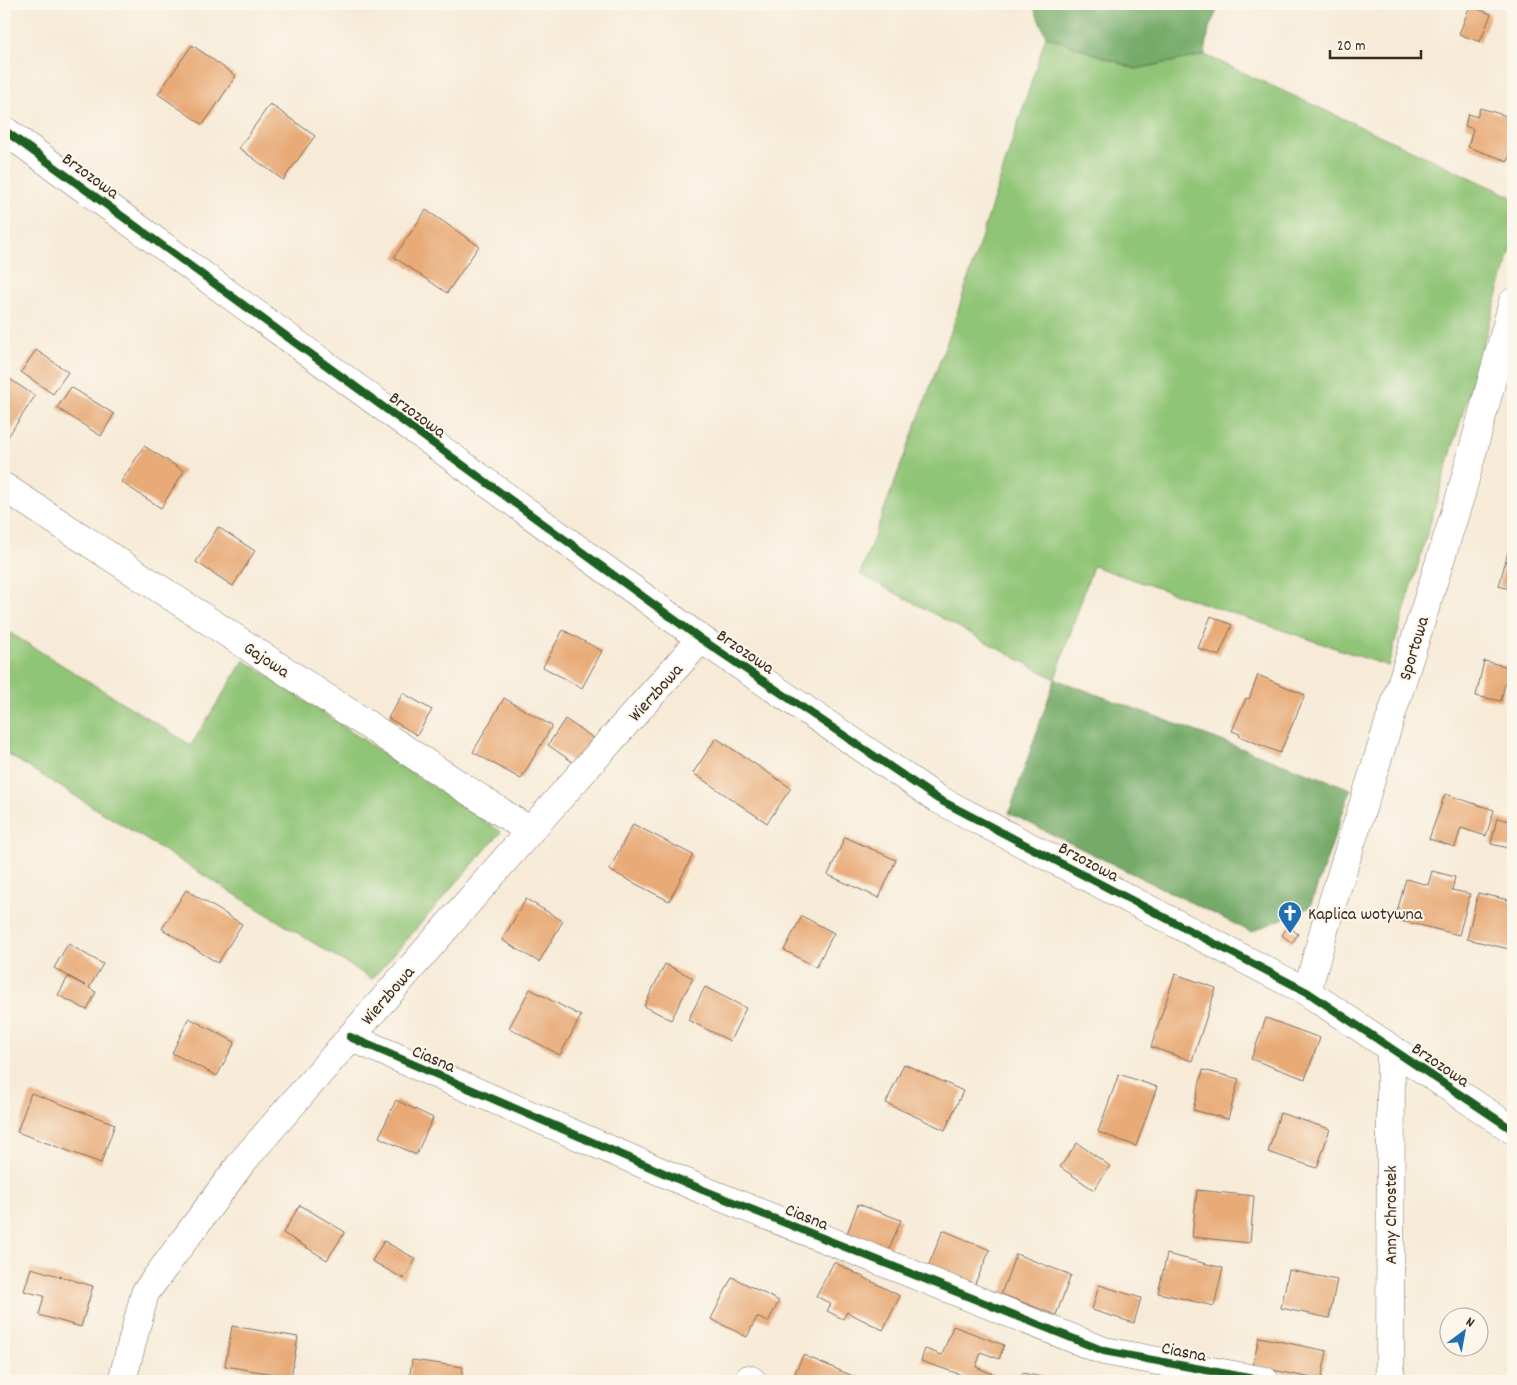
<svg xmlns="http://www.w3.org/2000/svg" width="1517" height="1385" viewBox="0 0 1517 1385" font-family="Dekko,sans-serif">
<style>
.green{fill:#90c476;stroke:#66774a}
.forest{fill:#74aa67;stroke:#586a42}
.building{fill:#e8aa77}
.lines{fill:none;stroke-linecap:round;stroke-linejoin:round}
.minor-casing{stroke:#7d6e5f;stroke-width:29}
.minor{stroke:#fff;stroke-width:28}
.cycleway-casing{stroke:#fbf7ec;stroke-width:11}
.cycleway{stroke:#1b5e20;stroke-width:8}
.labels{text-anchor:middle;stroke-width:4;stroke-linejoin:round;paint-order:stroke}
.street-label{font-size:18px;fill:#3b2a1e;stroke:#fbf7ec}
.poi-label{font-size:18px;fill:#3b2a1e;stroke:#fbf7ec;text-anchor:start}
</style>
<rect width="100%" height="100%" fill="#fbf7ec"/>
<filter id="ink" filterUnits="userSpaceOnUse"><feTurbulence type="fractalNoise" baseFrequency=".02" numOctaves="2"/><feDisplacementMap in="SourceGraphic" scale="10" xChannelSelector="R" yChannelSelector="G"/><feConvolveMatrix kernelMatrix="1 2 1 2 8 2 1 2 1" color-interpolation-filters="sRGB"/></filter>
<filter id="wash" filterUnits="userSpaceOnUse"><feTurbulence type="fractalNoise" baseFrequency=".0096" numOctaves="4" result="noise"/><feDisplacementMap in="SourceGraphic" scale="20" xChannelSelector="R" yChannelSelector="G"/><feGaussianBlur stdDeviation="1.12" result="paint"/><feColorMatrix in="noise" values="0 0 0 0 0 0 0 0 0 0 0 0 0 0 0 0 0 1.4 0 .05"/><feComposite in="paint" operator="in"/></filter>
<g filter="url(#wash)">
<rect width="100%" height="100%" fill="#f7ebd8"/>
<path class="green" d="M1046,36L1136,69L1205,55L1513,197V243L1388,666L1093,566L1055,679L860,574L953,326Z
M4,629L191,745L244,660L501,832L372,979L4,752Z"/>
<path class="forest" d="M1028,4H1220L1209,28L1205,55L1136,69L1046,36L1034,8Z
M1055,679L1351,789L1310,907L1251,932L1009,813Z"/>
<g id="blocks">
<path class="building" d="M1470,6L1491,14L1480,42L1459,34Z
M192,45L236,76L203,125L158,94Z
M270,104L315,136L283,180L239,148Z
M1480,108L1513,118V146L1508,161L1468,147L1473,129L1465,126L1468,114L1477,117Z
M426,210L479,246L447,293L394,257Z
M36,350L68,372L53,394L21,372Z
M4,375L35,396L5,441L4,440Z
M71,387L114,414L101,436L57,408Z
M144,446L184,471L161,508L121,482Z
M218,527L255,551L233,586L196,562Z
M1513,533V590L1499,586Z
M1211,616L1232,625L1219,656L1198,648Z
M563,630L602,651L582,688L543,667Z
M1484,661L1509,667L1501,701L1476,696Z
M1258,675L1305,695L1280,753L1239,736L1240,734L1232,731L1246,698L1249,699Z
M403,693L432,710L417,735L388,718Z
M504,698L552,726L521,779L473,752Z
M565,719L598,741L580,767L548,745Z
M716,738L791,788L767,823L693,773Z
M1445,794L1494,810L1486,836L1461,828L1455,847L1429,839Z
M1497,818L1513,822V849L1491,844Z
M633,824L693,855L669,901L609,870Z
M845,837L896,860L879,898L828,875Z
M1432,871L1455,877L1452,890L1470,894L1459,935L1395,919L1406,879L1428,885Z
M186,890L242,924L218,963L162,929Z
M1478,893L1513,901V950L1467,939Z
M526,899L563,921L539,962L502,940Z
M802,916L834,933L816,967L784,950Z
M1288,926L1298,934L1292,943L1282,935Z
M68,944L103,964L89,988L96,992L87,1010L58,995L68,977L86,986L54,968Z
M665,964L693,978L671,1020L644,1006Z
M1175,974L1216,988L1192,1061L1151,1047Z
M705,987L746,1008L730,1041L688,1020Z
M530,989L581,1016L560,1055L509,1028Z
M189,1018L235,1042L217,1076L172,1053Z
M1266,1018L1320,1038L1305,1079L1251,1059Z
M904,1064L963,1091L945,1130L886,1103Z
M1203,1070L1239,1079L1228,1119L1193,1110Z
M1119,1074L1157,1087L1136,1146L1098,1132Z
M31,1093L115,1124L101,1163L17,1132Z
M396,1100L433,1118L416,1155L379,1137Z
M1280,1113L1330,1129L1317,1168L1268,1152Z
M1077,1143L1110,1166L1094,1190L1060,1167Z
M1197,1190L1254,1196L1250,1243L1192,1237Z
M858,1204L901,1220L889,1250L847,1234Z
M300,1205L345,1232L327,1260L283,1233Z
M943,1230L990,1250L973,1288L927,1269Z
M384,1241L416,1259L404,1279L372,1261Z
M1016,1254L1071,1275L1056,1315L1001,1294Z
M1167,1254L1223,1268L1214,1306L1158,1293Z
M834,1262L900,1296L883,1330L847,1312L843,1319L827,1311L831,1304L816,1296Z
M31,1268L93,1286L81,1327L39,1315L44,1296L24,1291Z
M1289,1270L1337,1280L1329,1318L1281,1308Z
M732,1277L779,1301L768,1322L757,1317L747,1337L711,1319Z
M1099,1285L1141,1298L1134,1323L1092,1310Z
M232,1326L298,1337L291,1377L225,1366Z
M953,1326L1004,1345L999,1359L981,1352L976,1367L995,1375L993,1381H979L921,1361L925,1349L942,1355Z
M1259,1337L1327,1351L1321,1380L1253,1366Z
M803,1355L865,1381H791Z
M412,1360L463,1367L461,1381H409Z
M1022,1373L1058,1380V1381H1021Z"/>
</g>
</g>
<g filter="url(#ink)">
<use href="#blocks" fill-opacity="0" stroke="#7d6e5f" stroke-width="1"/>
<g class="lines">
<g class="minor-casing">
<path id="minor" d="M4,130L701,639L938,799L1307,992L1513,1130
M4,487L530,831
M1307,992L1326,923L1461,494L1513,302
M350,1037L703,1190L1104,1351L1265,1381
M749,1379L752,1381
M122,1381L145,1293L242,1162L530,831L701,639
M1390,1381L1391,1048"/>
</g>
<use href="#minor" class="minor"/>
<g class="cycleway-casing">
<path id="cycleway" d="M4,130L701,639L938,799L1307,992L1513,1130
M350,1037L703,1190L1104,1351L1265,1381"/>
</g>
<use href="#cycleway" class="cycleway"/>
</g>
</g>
<defs>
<g id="church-pin" transform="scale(1.25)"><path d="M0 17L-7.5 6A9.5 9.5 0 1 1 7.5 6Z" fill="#1f6fb2" stroke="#fbf7ec"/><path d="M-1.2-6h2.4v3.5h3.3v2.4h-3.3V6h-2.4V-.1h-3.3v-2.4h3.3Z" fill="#fff"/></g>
</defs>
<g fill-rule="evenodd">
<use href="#church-pin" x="1290" y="913"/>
</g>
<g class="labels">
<g class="street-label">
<text transform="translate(91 175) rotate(36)" y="6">Brzozowa</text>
<text transform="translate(418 414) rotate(36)" y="6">Brzozowa</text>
<text transform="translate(1413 648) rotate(-73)" y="6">Sportowa</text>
<text transform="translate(746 651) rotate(34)" y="6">Brzozowa</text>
<text transform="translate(267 659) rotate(33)" y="6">Gajowa</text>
<text transform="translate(655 692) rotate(-48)" y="6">Wierzbowa</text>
<text transform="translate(1089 861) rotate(28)" y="6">Brzozowa</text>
<text transform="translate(387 995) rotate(-49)" y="6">Wierzbowa</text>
<text transform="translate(434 1058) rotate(23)" y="6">Ciasna</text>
<text transform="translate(1441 1064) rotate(34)" y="6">Brzozowa</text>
<text transform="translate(1390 1215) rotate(-90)" y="6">Anny Chrostek</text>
<text transform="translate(807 1216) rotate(22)" y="6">Ciasna</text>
<text transform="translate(1184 1351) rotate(11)" y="6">Ciasna</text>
</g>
<g class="poi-label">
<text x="1308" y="919">Kaplica wotywna</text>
</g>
</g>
<rect width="1517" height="1385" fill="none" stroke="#fbf7ec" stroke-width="20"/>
<g transform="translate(1464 1332) rotate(32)"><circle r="24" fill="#fbf7ec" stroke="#aea59a"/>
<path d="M0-4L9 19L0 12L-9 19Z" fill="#1f6fb2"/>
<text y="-8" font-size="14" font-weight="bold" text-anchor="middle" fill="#3b2a1e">N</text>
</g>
<path d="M1330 50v8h91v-8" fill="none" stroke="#3b2a1e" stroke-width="2.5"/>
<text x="1337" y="50" font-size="15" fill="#3b2a1e" stroke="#fbf7ec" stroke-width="4" paint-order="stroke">20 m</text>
</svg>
